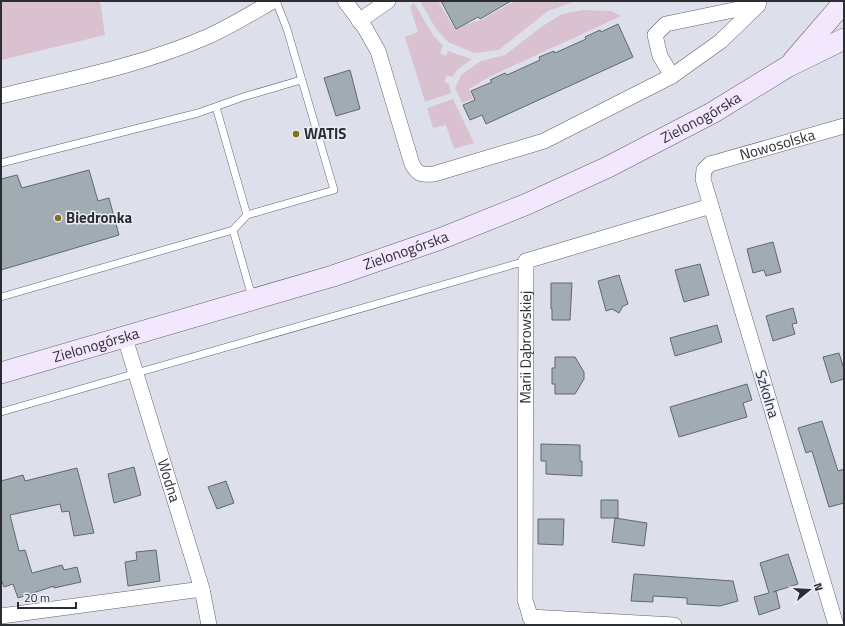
<svg xmlns="http://www.w3.org/2000/svg" width="845" height="626" viewBox="0 0 845 626" font-family="'Titillium Web',sans-serif">
<style>
.green{fill:#dac1cf}
.building{fill:#a1abb2;stroke:#5f686f}
.lines{fill:none;stroke-linecap:round;stroke-linejoin:round}
.lane-casing{stroke:#5f616b;stroke-width:8}
.street-casing{stroke:#5f616b;stroke-width:16}
.secondary-casing{stroke:#5f616b;stroke-width:22}
.lane{stroke:#fff;stroke-width:7}
.street{stroke:#fff;stroke-width:15}
.secondary{stroke:#f3e7fd;stroke-width:21}
.poi-dot{fill:#807417;stroke:#eaedf8;stroke-width:1.5}
.labels{text-anchor:middle;stroke-width:3;stroke-linejoin:round;paint-order:stroke}
.street-label{font-size:15px;fill:#2c2d31;stroke:#eaedf8}
.poi-label{font-size:15px;font-weight:bold;fill:#2c2d31;stroke:#eaedf8;text-anchor:start}
</style>
<rect width="100%" height="100%" fill="#dde0eb"/>
<path class="green" d="M1,1H100L105,35L1,60Z
M420,1H438L454,28L481,20L515,1H576L548,11L499,50L474,53L448,42L436,29Z
M414,3L433,35L443,46L440,53L446,56L448,51L472,59L458,69L452,77L447,75L444,82L449,84L451,93L425,102L405,37L418,32L410,7Z
M583,10L611,11L621,16L489,77L469,89L473,99L462,103L455,88L461,75L481,61L505,55L541,27L562,14Z
M453,99L474,143L454,149L446,125L433,128L427,108Z"/>
<path class="building" d="M441,1H511L480,19L478,17L456,29Z
M618,24L633,57L486,124L482,115L470,120L463,105L475,100L471,91L492,82L490,80L505,73L507,75L540,60L539,57L554,51L555,53L586,39L585,37L600,30L601,32Z
M350,70L360,109L336,116L324,78Z
M89,170L98,201L109,198L119,235L1,270V179L17,175L22,188Z
M773,242L781,272L766,276L764,270L753,273L747,249Z
M700,264L709,295L684,302L675,270Z
M619,275L628,304L623,306L619,313L612,309L606,311L598,281Z
M551,283H572L570,320H552V309H551Z
M793,308L797,323L792,324L795,334L773,341L766,316Z
M717,325L722,342L675,356L670,338Z
M839,353L844,369V379L831,383L823,357Z
M555,357H575L584,372V379L575,394H555V384H552V368H555Z
M747,384L752,400L743,403L747,417L679,437L670,407Z
M822,421L838,471L844,469V503L829,507L812,451L806,453L798,428Z
M541,444L580,445V461H582V476L546,474V461H541Z
M134,467L141,495L114,503L108,474Z
M77,468L94,533L74,536L69,511L62,512L60,504L10,515L19,551L25,550L32,573L62,565L64,570L77,567L81,582L54,588V586L18,598L13,584L4,587L1,579V481L23,475L25,481Z
M226,481L234,503L217,509L208,487Z
M601,500H618V518H601Z
M615,518L647,523L644,546L612,542Z
M538,519H564L563,545L538,544Z
M156,550L160,581L128,586L125,562L137,560L136,552Z
M788,554L798,584L773,592L776,591L780,608L759,615L754,597L769,593L760,563Z
M634,574L733,581L738,601L720,606L687,604V598L653,596V602L631,601Z"/>
<g class="lines">
<g class="lane-casing">
<path id="lane" d="M216,107L247,215
M1,163L198,113L243,97L301,80
M233,230L252,297
M1,297L233,230L247,215L334,190L287,29L276,1
M1,412L526,261"/>
</g>
<g class="street-casing">
<g id="street">
<path d="M345,1L365,28L378,51L412,164C418,175 422,175 434,174L544,141L672,76L721,41L758,5L759,1"/>
<path d="M359,21L388,1"/>
<path d="M672,76L660,56L655,35L666,24L758,5"/>
<path d="M1,96C71,79 143,65 209,36C231,26 252,13 273,1"/>
<path id="s1" d="M125,338L202,589L209,625"/>
<path d="M1,616L202,589"/>
<path d="M530,617L674,625"/>
<path id="s2" d="M533,625L525,600L526,261L711,206"/>
<path id="s3" d="M836,625L703,179L704,170L710,164L844,126"/>
</g>
</g>
<g class="secondary-casing">
<g id="secondary">
<path d="M793,61L844,2"/>
<path id="s4" d="M1,373L333,276L440,239L527,204L608,167L712,113L787,67L844,39"/>
</g>
</g>
<use href="#lane" class="lane"/>
<use href="#street" class="street"/>
<use href="#secondary" class="secondary"/>
</g>
<g class="poi-dot">
<circle cx="296" cy="134" r="4"/>
<circle cx="58" cy="218" r="4"/>
</g>
<g class="labels">
<g class="street-label">
<text dy="5" stroke="none"><textPath href="#s4" startOffset="747">Zielonogórska</textPath></text>
<text dy="5" stroke="none"><textPath href="#s3" startOffset="553">Nowosolska</textPath></text>
<text dy="5" stroke="none"><textPath href="#s4" startOffset="423">Zielonogórska</textPath></text>
<text dy="5" stroke="none"><textPath href="#s4" startOffset="99">Zielonogórska</textPath></text>
<text dy="5" stroke="none"><textPath href="#s2" startOffset="279">Marii Dąbrowskiej</textPath></text>
<text transform="translate(767 394) rotate(73)" y="5">Szkolna</text>
<text dy="5" stroke="none"><textPath href="#s1" startOffset="149">Wodna</textPath></text>
</g>
<g class="poi-label">
<text x="304" y="139">WATIS</text>
<text x="66" y="223">Biedronka</text>
</g>
</g>
<rect width="845" height="626" fill="none" stroke="#2c2d31" stroke-width="4"/>
<g transform="translate(809 590) rotate(72)" stroke="#eaedf8" stroke-width="3" paint-order="stroke">
<path d="M0-3L7 15L0 10L-7 15Z" fill="#2c2d31"/>
<text y="-6" font-size="11" font-weight="bold" text-anchor="middle" fill="#2c2d31">N</text>
</g>
<path d="M18 602v6h58v-6" fill="none" stroke="#2c2d31" stroke-width="2"/>
<text x="24" y="602" font-size="12" fill="#2c2d31" stroke="#eaedf8" stroke-width="3" paint-order="stroke">20 m</text>
</svg>
